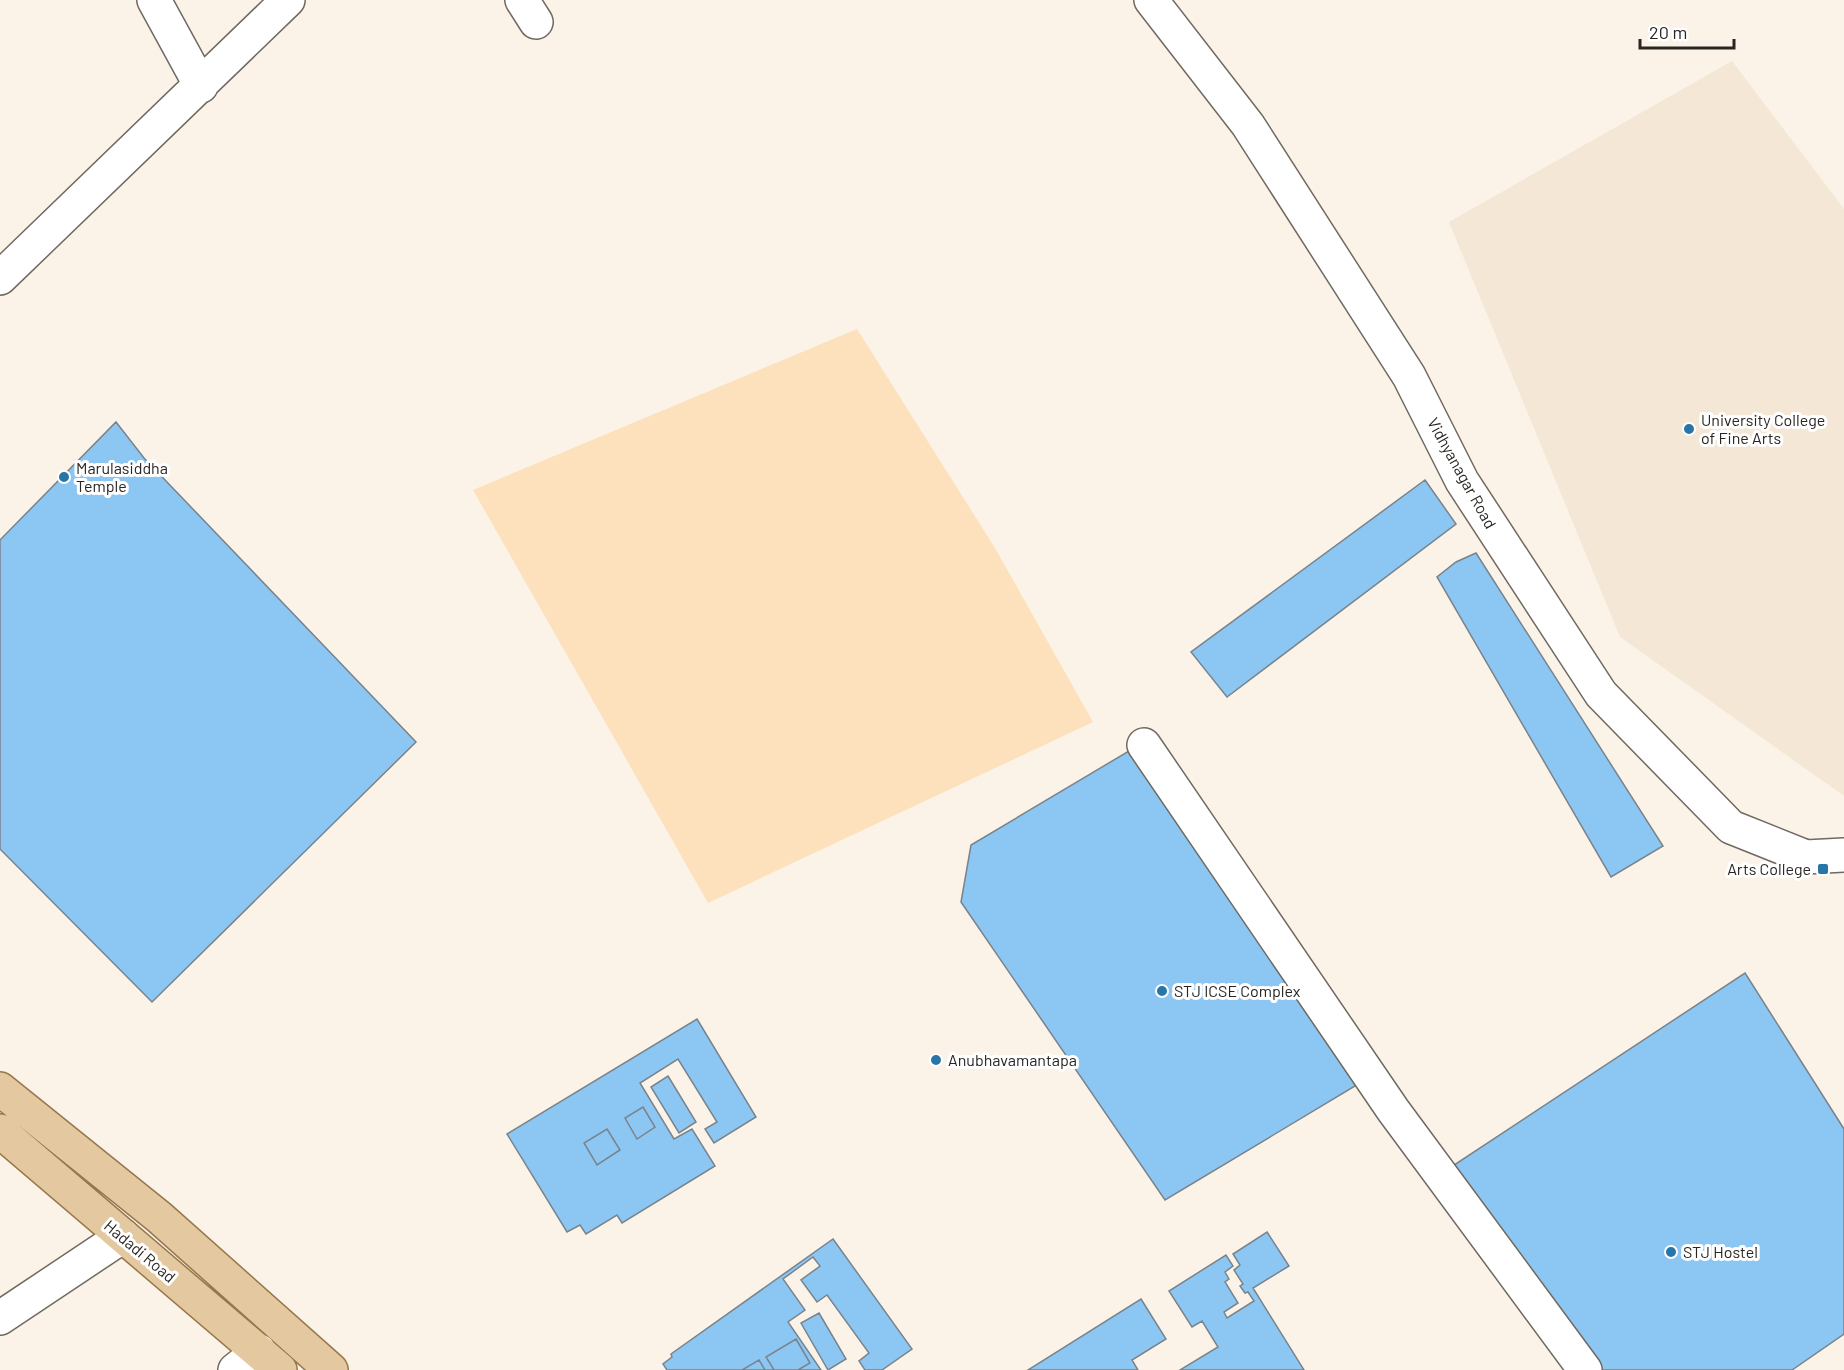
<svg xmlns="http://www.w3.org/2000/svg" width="1844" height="1370" viewBox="0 0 1844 1370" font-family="Barlow,sans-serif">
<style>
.built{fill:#f4e7d6}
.green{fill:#fce1bc}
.building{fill:#8cc7f4;stroke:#79838b;stroke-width:1.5}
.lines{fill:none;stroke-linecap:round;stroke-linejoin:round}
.minor-casing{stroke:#706960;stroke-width:36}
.major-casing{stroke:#96774b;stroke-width:36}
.minor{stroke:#fff;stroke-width:33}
.major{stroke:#e3c8a0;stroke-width:33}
.poi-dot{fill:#2875a7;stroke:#fff;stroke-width:2}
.labels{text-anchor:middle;stroke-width:6;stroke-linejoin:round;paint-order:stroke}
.poi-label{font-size:16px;fill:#292622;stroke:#fff;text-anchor:start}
.street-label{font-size:16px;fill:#292622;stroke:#fff}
</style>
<rect width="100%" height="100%" fill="#fbf3e8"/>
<path class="built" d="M1732,61L1844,209V796L1620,637L1449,222Z"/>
<path class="green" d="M857,329L995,548L1093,722L708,903L473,490Z"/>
<path class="building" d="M116,422L144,458L416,742L152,1002L0,849V540Z
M1425,480L1456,524L1227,697L1191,652Z
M1476,553L1663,846L1611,877L1437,577L1456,562Z
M1134,748L1365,1080L1165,1200L961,902L971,845Z
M1745,973L1844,1129V1334L1792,1370H1573L1445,1171Z
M697,1019L756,1117L714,1143L705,1129L717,1122L678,1059L640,1083L674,1139L692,1129L715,1166L622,1223L617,1215L586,1234L580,1225L567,1232L507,1134Z
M668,1076L696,1122L679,1133L651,1087Z
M643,1107L655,1127L637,1139L625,1118Z
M607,1129L620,1150L597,1165L584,1143Z
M1267,1232L1289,1266L1253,1288L1304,1370H1180L1218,1347L1202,1321L1192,1327L1169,1291L1226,1255L1233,1266L1225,1272L1229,1279L1225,1282L1238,1303L1224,1312L1227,1318L1254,1301L1248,1292L1245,1293L1240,1286L1243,1284L1234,1270L1240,1265L1233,1254Z
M833,1239L912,1349L882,1370H865L859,1361L869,1353L827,1295L817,1302L801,1280L820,1266L813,1257L783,1279L805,1310L788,1322L821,1370H667L663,1364L672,1357L671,1354Z
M1141,1299L1166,1339L1132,1360L1138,1370H1028Z
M819,1313L846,1359L828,1370L801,1323Z
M796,1339L810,1363L798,1370H774L766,1357Z
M759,1360L765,1370H742Z"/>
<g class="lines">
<g class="minor-casing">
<path id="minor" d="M154,0L201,86
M522,0L536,22
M1151,0L1248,125L1409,376L1462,481L1601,694L1731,827L1806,857L1844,855
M0,278L288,0
M1144,745L1393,1110L1585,1370
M0,1318L123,1236
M235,1370L259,1351"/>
</g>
<g class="major-casing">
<path id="major" d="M0,1089L159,1217L331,1370
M0,1131L280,1370"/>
</g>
<use href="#minor" class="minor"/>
<use href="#major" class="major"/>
</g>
<g class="poi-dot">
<circle cx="1689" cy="429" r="6"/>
<circle cx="64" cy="477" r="6"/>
<rect x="1817" y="863" width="12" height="12" rx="3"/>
<circle cx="1162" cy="991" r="6"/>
<circle cx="936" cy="1060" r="6"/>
<circle cx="1671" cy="1252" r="6"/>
</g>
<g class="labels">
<g class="poi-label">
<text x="1701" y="426">University College<tspan x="1701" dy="18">of Fine Arts</tspan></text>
<text x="76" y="474">Marulasiddha<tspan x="76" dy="18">Temple</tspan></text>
<text x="1811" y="875" text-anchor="end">Arts College</text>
<text x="1174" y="997">STJ ICSE Complex</text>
<text x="948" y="1066">Anubhavamantapa</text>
<text x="1683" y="1258">STJ Hostel</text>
</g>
<g class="street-label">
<text transform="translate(1462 473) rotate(61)" y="6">Vidhyanagar Road</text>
<text transform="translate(140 1251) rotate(40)" y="6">Hadadi Road</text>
</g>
</g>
<path d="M1640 39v9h94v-9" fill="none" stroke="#292622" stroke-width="3"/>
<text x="1649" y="39" font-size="18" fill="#292622" stroke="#ffffff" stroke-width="4.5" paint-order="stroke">20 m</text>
</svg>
